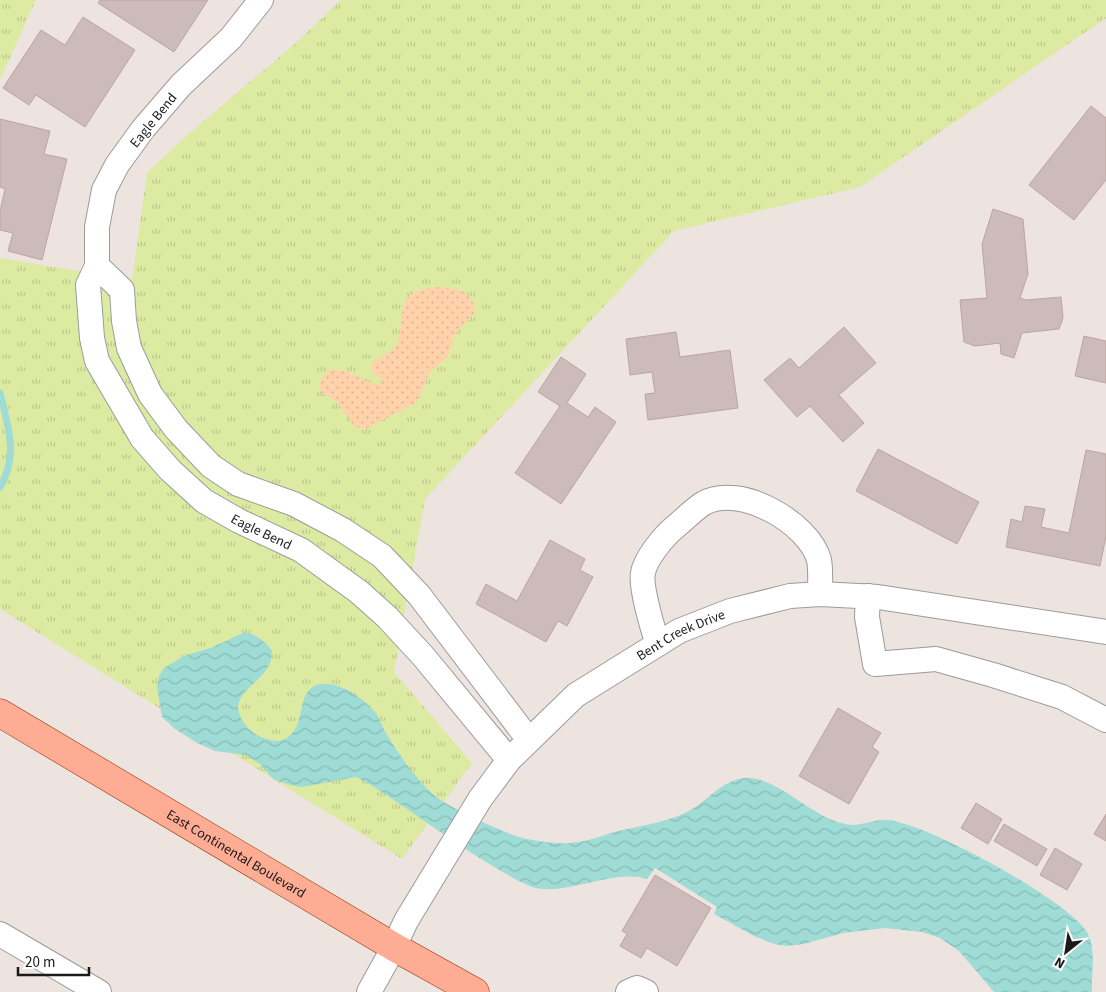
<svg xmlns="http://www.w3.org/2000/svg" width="1106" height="992" viewBox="0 0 1106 992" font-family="'Source Sans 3',sans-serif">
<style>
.grass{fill:url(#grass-tufts)}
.sand{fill:url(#sand-dots)}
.water{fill:url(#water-waves)}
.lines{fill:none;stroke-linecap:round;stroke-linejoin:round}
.stream{stroke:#9edcd5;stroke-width:7}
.building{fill:#ccbbb9;stroke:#bea4a1}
.minor-casing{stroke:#9b9b9b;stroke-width:26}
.major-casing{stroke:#913000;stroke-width:29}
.minor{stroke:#fff;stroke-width:24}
.major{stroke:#feac93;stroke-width:28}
.labels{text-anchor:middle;stroke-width:4;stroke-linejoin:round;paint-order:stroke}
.street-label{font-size:14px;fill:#1a1a1a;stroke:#fff}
</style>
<defs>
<pattern id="grass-tufts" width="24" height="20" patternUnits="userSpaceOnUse" patternTransform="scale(1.25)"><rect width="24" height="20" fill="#ddeaa2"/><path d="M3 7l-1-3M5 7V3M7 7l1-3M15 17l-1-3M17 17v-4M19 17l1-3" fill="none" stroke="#bdc88b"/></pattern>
<pattern id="sand-dots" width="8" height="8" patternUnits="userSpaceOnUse" patternTransform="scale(1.25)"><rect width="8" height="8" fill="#ffd2ab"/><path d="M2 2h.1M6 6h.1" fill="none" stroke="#dab493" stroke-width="1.8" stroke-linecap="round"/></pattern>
<pattern id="water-waves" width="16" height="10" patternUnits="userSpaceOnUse" patternTransform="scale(1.25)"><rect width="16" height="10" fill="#9edcd5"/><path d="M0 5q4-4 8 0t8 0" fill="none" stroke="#88bcb6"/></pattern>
</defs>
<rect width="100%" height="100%" fill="#ede4df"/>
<path class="grass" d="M0,0H36L0,80Z
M341,0H1106V18L860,187L674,231L425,499L394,672L472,763L402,859L0,609V258L132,280L147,173L185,137L297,42Z"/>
<path class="sand" d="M441,287L458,289L468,295L475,306L474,314L454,335L448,356L430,372L417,402L366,429L355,427L337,402L321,392L319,383L327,371C347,363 364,387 380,384L382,379L374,374L371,366C377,355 390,355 397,345C407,312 391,289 441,287Z"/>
<path class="water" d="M245,632C257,635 265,641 272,651C273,686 217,690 247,727C255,736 268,741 279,741C312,732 291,689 321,684C340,681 364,699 375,712C380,718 382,727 387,735C400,756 415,778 434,795C447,807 510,836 527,839C543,842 562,845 578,842C594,840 608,833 623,830C644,825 667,822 687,812C707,802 720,781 744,778C776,775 812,818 845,824C858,827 869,821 881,820C887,819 895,821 901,823C936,830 1076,904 1089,936C1096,953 1091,974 1092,992H994L959,951L940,938L922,932L885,928L843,933L804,944L786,946L774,944L754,936L714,914L717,907L655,868L647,879C617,869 576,891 543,889C528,888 514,878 501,871C456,845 415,813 371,785L356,777L302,787L290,785L273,779L261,765L246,755L215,751L197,743L175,729L162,717L157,687L159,676L164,668L184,656L213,647Z"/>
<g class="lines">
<path class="stream" d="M0,393C8,427 19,455 0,487"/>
</g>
<path class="building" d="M100,0H208L174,52L98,3Z
M83,17L135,50L85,127L36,95L29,105L3,88L41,30L65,45Z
M1091,106L1106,118V180L1074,220L1029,185Z
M0,119L50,131L44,154L67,159L42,260L8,251L13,233L0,230V211L5,189L0,187Z
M993,209L1023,219L1028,274L1020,298L1026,300L1061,297L1063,318L1059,329L1022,333L1014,358L1001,354L1000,343L975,346L964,342L960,300L987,298L982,244Z
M844,327L876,363L839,395L864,423L843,442L810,406L797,417L764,380L790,358L799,368Z
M676,332L680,357L730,350L738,408L648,420L645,394L655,393L652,372L630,375L626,339Z
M1084,336L1106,341V383L1075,376Z
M561,357L586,374L567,403L588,417L595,407L616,422L561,504L515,473L560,406L538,392Z
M878,449L979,502L957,544L856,491Z
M1086,450L1106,454V536L1100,566L1006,547L1011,519L1022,522L1025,506L1045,509L1041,527L1069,533Z
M550,540L585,559L580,570L593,577L567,626L558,621L546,642L476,604L486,584L517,601Z
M838,708L881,733L872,747L879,752L849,804L799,776Z
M976,803L1002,819L988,844L961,828Z
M1106,814V841L1094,834Z
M1004,824L1047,849L1037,866L994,841Z
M1055,848L1082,864L1067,890L1040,875Z
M655,875L711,908L677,966L647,948L641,958L620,946L627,934L622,931Z"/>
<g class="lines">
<g class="minor-casing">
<g id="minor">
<path id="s1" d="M261,0L231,38L181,85L143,129L117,165L104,190L97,227V266L88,285L92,338L97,361L142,438L170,470L204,501L239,521L301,550L359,592L387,617L423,656L509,760"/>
<path d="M97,266L122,290L124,321L129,348L150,394L176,429L211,466L238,484L294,504L343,530L382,556L419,595L529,740"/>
<path d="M868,596L867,617L875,664L936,659L993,675L1062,697L1106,720"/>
<path d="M658,644C653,630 640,586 643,573C645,559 664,536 675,527C684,520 694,509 704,503C740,483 809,523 819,560C821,570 820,583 820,594"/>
<path d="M0,934L99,992"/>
<path id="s2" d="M369,992L394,947L406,921L480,799L509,760L576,695L679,631L730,611L790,596L820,594L878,597L1106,632"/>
<path d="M628,992L637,988L646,992"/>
</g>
</g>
<g class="major-casing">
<g id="major">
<path id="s3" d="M0,713L394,947L475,992"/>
</g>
</g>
<use href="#minor" class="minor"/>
<use href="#major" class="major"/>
</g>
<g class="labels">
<g class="street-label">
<text transform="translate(153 120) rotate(-51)" y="5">Eagle Bend</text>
<text dy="5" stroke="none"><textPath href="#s1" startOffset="665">Eagle Bend</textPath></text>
<text dy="5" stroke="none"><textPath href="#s2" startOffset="486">Bent Creek Drive</textPath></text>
<text dy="5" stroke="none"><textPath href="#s3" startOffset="275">East Continental Boulevard</textPath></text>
</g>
</g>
<g transform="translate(1066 952) rotate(210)" stroke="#ffffff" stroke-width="4" paint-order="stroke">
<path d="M0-4L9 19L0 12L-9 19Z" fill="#1a1a1a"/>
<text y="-8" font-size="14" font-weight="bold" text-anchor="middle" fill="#1a1a1a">N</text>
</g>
<path d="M18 967v8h71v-8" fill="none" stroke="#1a1a1a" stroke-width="2.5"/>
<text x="25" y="967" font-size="15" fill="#1a1a1a" stroke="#ffffff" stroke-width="4" paint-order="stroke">20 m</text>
</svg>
